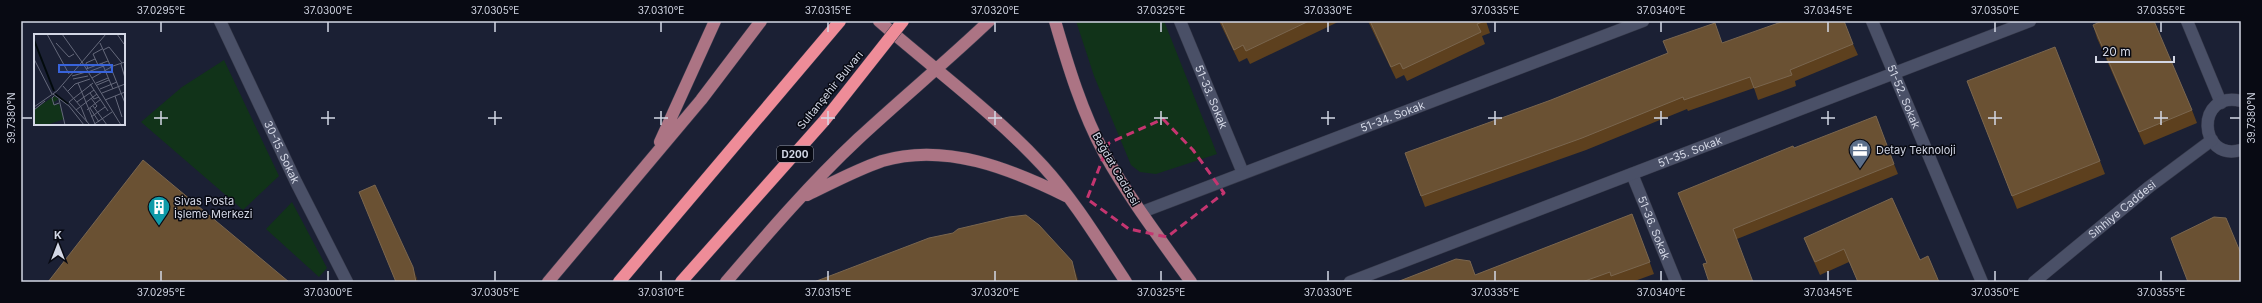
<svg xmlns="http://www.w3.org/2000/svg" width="2262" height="303" viewBox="0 0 2262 303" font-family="Inter,sans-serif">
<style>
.green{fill:#113319}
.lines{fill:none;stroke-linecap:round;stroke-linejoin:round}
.minor-casing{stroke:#373a4b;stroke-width:13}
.major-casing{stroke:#373a4b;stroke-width:13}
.highway-casing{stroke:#373a4b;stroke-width:13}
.minor{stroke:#4a5067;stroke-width:12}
.major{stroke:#ac7484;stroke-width:12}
.highway{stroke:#ee8c98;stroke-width:12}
.highway-bridge-casing{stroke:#373a4b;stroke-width:13;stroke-linecap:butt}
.highway-bridge{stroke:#ee8c98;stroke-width:12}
.wall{fill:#5d401e}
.shaded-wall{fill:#3d2d1e}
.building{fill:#6a5133;stroke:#7a664f}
.marked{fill:none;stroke:#c53570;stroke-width:3;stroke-dasharray:8 5;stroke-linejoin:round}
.ticks{fill:none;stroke:#d3d7e5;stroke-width:1.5}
.labels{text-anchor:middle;stroke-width:3;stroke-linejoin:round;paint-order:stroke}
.shield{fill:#080a13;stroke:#969aa6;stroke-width:1}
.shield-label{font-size:10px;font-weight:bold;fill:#d3d7e5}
.street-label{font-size:11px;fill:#d3d7e5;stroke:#080a13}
.poi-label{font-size:11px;fill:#d3d7e5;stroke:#080a13;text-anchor:start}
.inset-river{fill:none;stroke:#020a0c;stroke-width:2}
.inset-road{fill:none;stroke:#65697b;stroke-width:1}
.view{fill:#3863da;fill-opacity:0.15;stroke:#3863da;stroke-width:2}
.inset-edge{fill:none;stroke:#d3d7e5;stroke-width:2}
.neatline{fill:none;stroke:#d3d7e5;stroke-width:1.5}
.ticks-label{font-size:10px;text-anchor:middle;fill:#d3d7e5}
</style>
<rect width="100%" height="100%" fill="#1b2034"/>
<path class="green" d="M1076,21H1164L1217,154L1156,174L1140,172L1131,165L1094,76Z
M224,60L279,176L243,210L141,122L182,87Z
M292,202L327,268L319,277L266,229Z"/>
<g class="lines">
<g class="minor-casing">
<g id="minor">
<path id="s1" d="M220,21L296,182L347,282"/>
<path id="s2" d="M1180,21L1243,173"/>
<path id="s3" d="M1872,21L1982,282"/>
<path d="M2187,21L2221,103"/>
<path d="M2241,101C2195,90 2198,162 2241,150"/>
<path id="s4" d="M1632,174L1676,282"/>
<path id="s5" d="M1142,212L1643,21"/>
<path id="s6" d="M1350,282L2030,21"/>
<path id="s7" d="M2034,282L2149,187L2212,140"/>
</g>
</g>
<g class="major-casing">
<path id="major" d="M879,21C934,69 993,112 1043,166C1075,201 1100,243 1126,282
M1055,21C1068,66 1082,112 1104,153C1129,198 1161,240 1191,282
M660,142L715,21
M807,195C832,183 856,170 882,161C945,142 1011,169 1066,196
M548,282L701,100L761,21
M726,282C768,233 811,183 858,139C901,99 946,62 989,21"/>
</g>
<g class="highway-casing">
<path id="highway" d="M619,282L840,21"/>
</g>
<use href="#minor" class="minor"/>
<use href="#major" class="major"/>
<use href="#highway" class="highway"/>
<g class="highway-bridge-casing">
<path id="highway-bridge" d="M681,282L824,121L903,21"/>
</g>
<use href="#highway-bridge" class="highway-bridge"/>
</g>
<path class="wall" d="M1219,21H1338V22L1250,64L1247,58L1239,62Z
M1368,21H1486L1490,33L1482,36L1485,44L1407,81L1404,75L1396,79Z
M2093,25L2192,110L2197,123L2144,145L2097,38Z
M1853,44L1858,55L1795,81L1796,86L1758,100L1754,88L1688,111L1687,109L1586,150L1425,207L1405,153Z
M1967,81L2100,161L2105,174L2017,209Z
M1794,148L1894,164L1898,174L1737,239L1707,263L1678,193Z
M359,192L416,276L418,282H396Z
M1632,214L1654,274L1632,282H1397L1475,275Z
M1804,238L1920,260L1939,282H1858L1849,262L1820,275L1809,251Z"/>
<path class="shaded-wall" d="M1072,261L1079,282H1077Z
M413,267L418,282H416Z"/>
<path class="building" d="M1221,21H1309L1246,51L1243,45L1234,50Z
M1370,21H1485L1477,24L1481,32L1403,69L1400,63L1391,67Z
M1784,21H1844L1853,44L1790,70L1792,75L1754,88L1750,77L1684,100L1683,97L1582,138L1421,196L1405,153L1551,100L1668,53L1663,41L1715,23L1722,43Z
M2102,21H2154L2192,110L2139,132L2093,25Z
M2055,47L2100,161L2012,196L1967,81Z
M1876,116L1894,164L1733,229L1753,282H1709L1703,264L1707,263L1678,193L1793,146L1794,148Z
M143,160L289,282H48Z
M375,185L413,267L416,282H396L359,192Z
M1892,198L1920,260L1928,256L1939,282H1858L1844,249L1815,262L1804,238Z
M1632,214L1650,262L1611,276L1610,272L1582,282H1397L1456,259L1470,261L1475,275Z
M1026,215L1039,225L1072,261L1077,282H814L929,238L953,233L958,229L1009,217Z
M2214,217L2226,218L2241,254V282H2188L2171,238Z"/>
<path class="marked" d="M1163,119L1193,150L1224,193L1167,237L1129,229L1087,199L1109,143Z"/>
<path class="ticks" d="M161,22V32M328,22V32M495,22V32M661,22V32M828,22V32M995,22V32M1161,22V32M1328,22V32M1495,22V32M1661,22V32M1828,22V32M1995,22V32M2161,22V32M161,111V125M328,111V125M495,111V125M661,111V125M828,111V125M995,111V125M1161,111V125M1328,111V125M1495,111V125M1661,111V125M1828,111V125M1995,111V125M2161,111V125M22,118H32M154,118H168M321,118H335M488,118H502M654,118H668M821,118H835M988,118H1002M1154,118H1168M1321,118H1335M1488,118H1502M1654,118H1668M1821,118H1835M1988,118H2002M2154,118H2168M2230,118H2240M161,271V281M328,271V281M495,271V281M661,271V281M828,271V281M995,271V281M1161,271V281M1328,271V281M1495,271V281M1661,271V281M1828,271V281M1995,271V281M2161,271V281"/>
<defs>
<g id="office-pin" transform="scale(1.15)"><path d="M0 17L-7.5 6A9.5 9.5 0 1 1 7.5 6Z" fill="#5c6f8a" stroke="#080a13"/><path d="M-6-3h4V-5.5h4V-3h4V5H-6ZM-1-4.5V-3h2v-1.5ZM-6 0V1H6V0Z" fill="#fff"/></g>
<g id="building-pin" transform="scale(1.15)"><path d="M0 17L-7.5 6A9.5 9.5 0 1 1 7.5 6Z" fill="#0f9aa8" stroke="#080a13"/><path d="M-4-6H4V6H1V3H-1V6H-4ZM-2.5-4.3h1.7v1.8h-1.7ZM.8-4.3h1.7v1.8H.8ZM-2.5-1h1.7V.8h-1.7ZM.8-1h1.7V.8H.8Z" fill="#fff"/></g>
</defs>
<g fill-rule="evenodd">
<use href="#office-pin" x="1860" y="150"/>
<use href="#building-pin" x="159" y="207"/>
</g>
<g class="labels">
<rect class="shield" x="777" y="146" width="36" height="16" rx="3"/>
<g class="shield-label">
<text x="795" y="158">D200</text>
</g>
<g class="street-label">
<text transform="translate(830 90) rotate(-51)" y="4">Sultanşehir Bulvarı</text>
<text dy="4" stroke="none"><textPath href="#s3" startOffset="82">51-52. Sokak</textPath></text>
<text dy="4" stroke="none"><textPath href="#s2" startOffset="82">51-33. Sokak</textPath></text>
<text dy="4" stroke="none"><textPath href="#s5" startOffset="268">51-34. Sokak</textPath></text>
<text dy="4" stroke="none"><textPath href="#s1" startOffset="145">30-15. Sokak</textPath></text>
<text dy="4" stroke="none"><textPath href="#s6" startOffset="364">51-35. Sokak</textPath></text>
<text transform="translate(1116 169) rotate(60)" y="4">Bağdat Caddesi</text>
<text dy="4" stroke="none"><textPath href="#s7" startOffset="114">Sıhhiye Caddesi</textPath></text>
<text dy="4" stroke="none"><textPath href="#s4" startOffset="58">51-36. Sokak</textPath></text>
</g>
<g class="poi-label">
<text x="1876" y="154">Detay Teknoloji</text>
<text x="174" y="205">Sivas Posta<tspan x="174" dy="13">İşleme Merkezi</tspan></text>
</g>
</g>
<g transform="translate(34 34)">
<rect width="91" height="91" fill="#1b2034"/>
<path d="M20,62L25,65L20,68L21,71L25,70L30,85L13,91H0V76Z" fill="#113319"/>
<path class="inset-river" d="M0,6L20,57M21,60L34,70"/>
<path class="inset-road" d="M13,0L35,40M28,0L48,28L87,91M83,0L90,10M22,9L35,23L40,20M66,9L77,33M69,16L75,13L88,29M0,25L18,60M68,29L79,55M87,30L91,44M64,31L59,20L68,15M77,34L91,69M52,35L74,27M54,35L52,29L61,25M54,38L75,30M38,42L52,38M58,44L79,32L91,28M39,45L54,42M44,49L61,90M62,49L74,44M56,50L74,77M63,51L75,46M29,52L47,73L53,88M66,55L83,48M34,57L41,50L56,45M56,59L60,65L65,63M68,59L91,50M19,60L35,72L50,91M20,62L18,64L20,71L25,69M81,62L88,83M57,64L63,72L61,74M25,65L31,91M71,66L91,58M43,68L60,56M59,72L73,91M0,73L23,57L72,0M56,74L65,88M0,76L11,67M42,76L63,60M53,76L67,65M57,83L71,73M56,91L35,68L59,49M59,91L78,78"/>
<path class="view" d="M25,31H78V38H25Z"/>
<rect width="91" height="91" class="inset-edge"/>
</g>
<rect width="2262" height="303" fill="none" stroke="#080a13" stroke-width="44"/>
<g transform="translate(58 245)" stroke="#080a13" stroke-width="3" paint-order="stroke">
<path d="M0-3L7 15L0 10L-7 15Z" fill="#d3d7e5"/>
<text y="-6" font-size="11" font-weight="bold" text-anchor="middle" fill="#d3d7e5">K</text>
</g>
<path d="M2096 56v6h78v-6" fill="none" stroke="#d3d7e5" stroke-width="2"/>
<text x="2102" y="56" font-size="12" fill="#d3d7e5" stroke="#080a13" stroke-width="3" paint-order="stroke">20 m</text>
<rect x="22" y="22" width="2218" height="259" class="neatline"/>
<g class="ticks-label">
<text x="161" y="14">37.0295°E</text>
<text x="328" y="14">37.0300°E</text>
<text x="495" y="14">37.0305°E</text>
<text x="661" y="14">37.0310°E</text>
<text x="828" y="14">37.0315°E</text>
<text x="995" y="14">37.0320°E</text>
<text x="1161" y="14">37.0325°E</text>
<text x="1328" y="14">37.0330°E</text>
<text x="1495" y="14">37.0335°E</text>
<text x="1661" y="14">37.0340°E</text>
<text x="1828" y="14">37.0345°E</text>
<text x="1995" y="14">37.0350°E</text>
<text x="2161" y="14">37.0355°E</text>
<text transform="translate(11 118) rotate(-90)" y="4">39.7380°N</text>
<text transform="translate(2251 118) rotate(-90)" y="4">39.7380°N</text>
<text x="161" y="296">37.0295°E</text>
<text x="328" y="296">37.0300°E</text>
<text x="495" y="296">37.0305°E</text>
<text x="661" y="296">37.0310°E</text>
<text x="828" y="296">37.0315°E</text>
<text x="995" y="296">37.0320°E</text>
<text x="1161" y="296">37.0325°E</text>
<text x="1328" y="296">37.0330°E</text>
<text x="1495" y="296">37.0335°E</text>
<text x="1661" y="296">37.0340°E</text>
<text x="1828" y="296">37.0345°E</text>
<text x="1995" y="296">37.0350°E</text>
<text x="2161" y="296">37.0355°E</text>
</g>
</svg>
